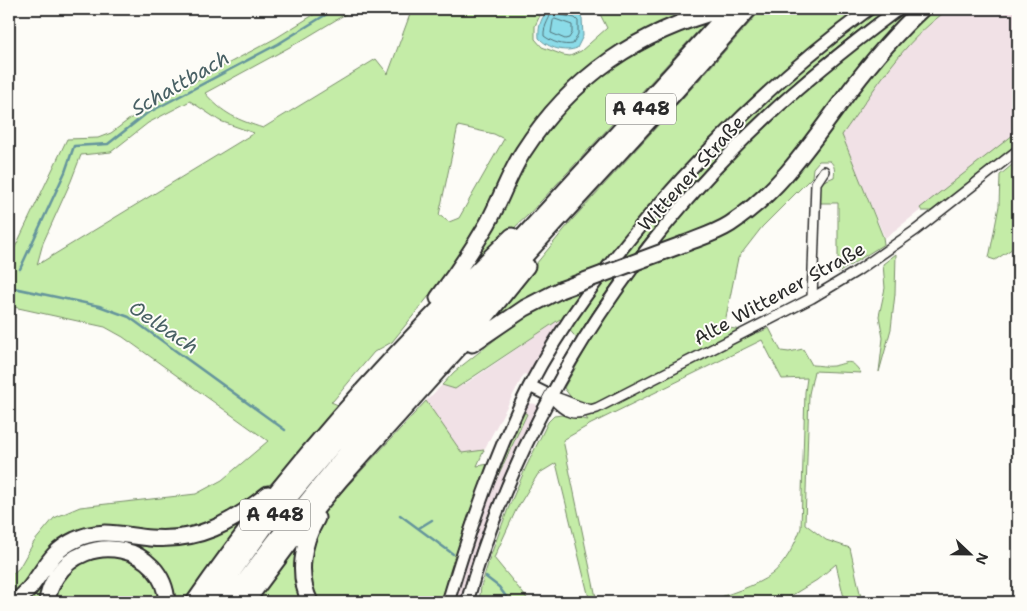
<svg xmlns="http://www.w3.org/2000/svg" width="1027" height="611" viewBox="0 0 1027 611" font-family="'Shantell Sans',sans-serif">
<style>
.built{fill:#f1e1e6}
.green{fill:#c4eca7;stroke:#788c69;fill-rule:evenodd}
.water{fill:#8bdbe8;stroke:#65959c}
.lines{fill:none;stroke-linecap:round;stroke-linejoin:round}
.shore{stroke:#517177;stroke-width:1}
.stream{stroke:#65959c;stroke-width:2.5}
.street-casing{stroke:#2b2b2b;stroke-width:12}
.secondary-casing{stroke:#2b2b2b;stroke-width:15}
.highway-casing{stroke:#2b2b2b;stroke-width:19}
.street{stroke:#fdfcf7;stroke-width:9}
.secondary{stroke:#fdfcf7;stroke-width:11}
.highway{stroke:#fdfcf7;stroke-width:15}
.tram{stroke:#2b2b2b;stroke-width:1}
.highway-bridge-casing{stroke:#2b2b2b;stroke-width:19;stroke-linecap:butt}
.highway-bridge{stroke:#fdfcf7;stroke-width:15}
.labels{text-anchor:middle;stroke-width:4;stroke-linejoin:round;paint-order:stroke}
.shield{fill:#fdfcf7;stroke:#6a6a68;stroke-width:1}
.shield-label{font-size:18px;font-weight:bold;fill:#2b2b2b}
.street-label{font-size:19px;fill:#2b2b2b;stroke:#fdfcf7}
.water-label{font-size:20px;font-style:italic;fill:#486064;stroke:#fdfcf7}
</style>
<rect width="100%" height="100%" fill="#fdfcf7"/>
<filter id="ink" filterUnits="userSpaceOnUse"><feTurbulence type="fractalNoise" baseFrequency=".02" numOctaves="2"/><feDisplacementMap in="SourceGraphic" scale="10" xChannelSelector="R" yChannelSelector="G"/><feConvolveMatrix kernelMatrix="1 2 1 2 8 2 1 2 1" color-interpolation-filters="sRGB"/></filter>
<g filter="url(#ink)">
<path class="built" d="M948,9H1018V134L885,238L839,132L894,58L935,17Z
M560,319L563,321L530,376L524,374L484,450L462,453L426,401L442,385L455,389L468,382Z
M529,403L536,404L538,410L463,602H452L475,530L525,404Z"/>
<path class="green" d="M323,9H354L299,42L205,93C223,114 238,120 263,128L376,59L388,74L412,9H543L535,26V39L542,47L563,55L570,56L581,51L607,28L600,14L575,9H718L556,185L528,215L469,270L461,256L392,342L374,352L333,401L331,402L338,405C295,459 248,526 174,533C166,534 156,532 148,531C131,530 115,528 98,527L9,599V577L19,568L34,542L54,518L80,507L196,494L222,480L268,441L123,337L105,327L9,306V260L67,139L98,138L111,133L143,109L276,38ZM190,101L220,121L254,133L37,265L43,243L71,181L81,155L111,152L148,123ZM458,126L494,134L504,139L459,218L449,222L439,215Z
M762,9H949C903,41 874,90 842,135L883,237L884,244L838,273V203H818V188L824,181L834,177C835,170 835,166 830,161H819L813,168L812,177L762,227L738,258L724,327L758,333L769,328L781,351L789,352L803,349L812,365C819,365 826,367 833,366C849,363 850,357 861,373L814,371L809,394L805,524L826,540L850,548L862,602H845L836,564L817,580L781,602H707C725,595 757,586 772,574C786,563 795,544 801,528L805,392L807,378L782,379L762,340L591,424L563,440L597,602H590L556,463L538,474L516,510L494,558L530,602H479L481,587L490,557L508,509L526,467L548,422L554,416L562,415L588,420L564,388L586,349L560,319L455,389L442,385L454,372L516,323L494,321L491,319L572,220L700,79Z
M1018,131V143L931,211H922L920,208Z
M1018,160V245L995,260L989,258L999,206L1000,175Z
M896,254L895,294L891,329L879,372L883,338L879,316L885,288L883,264Z
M426,401L462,453L484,450L477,466L489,464L464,528L443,602H319L311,589L308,569L312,540L326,509Z
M522,411L527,414L494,484L471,546L492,483Z
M252,513L187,602H171L158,569L88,547L43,602H21L59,555L95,537L145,542Z
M304,534L307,602H254Z
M108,554C137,562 156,569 161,602H54C56,586 66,570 81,561C89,557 100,556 108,554Z"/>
<path class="water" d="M551,9L577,14L582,18L583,36L577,48C565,53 548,48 539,38C538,27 541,15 551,9Z"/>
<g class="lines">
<path class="shore" d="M552,9C551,18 543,25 544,36C552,42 563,46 573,44L578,34V21L575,18L562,15L559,9
M555,19L572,25V33L569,38L565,39L551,33L553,21Z"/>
<path class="stream" d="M519,9H520
M20,269L65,172L74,146L108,144L146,114L278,44L335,9
M9,287L99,306L129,317L285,430
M400,515L453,554
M419,528L432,520
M486,577L499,587L510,602"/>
<g class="street-casing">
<path id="street" d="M812,298L816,183L824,171
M550,396C568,416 573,416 597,408L812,298L857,271L916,230L1018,150
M550,396C565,399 577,407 592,410"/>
</g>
<g class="secondary-casing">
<path id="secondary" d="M530,386L550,396
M448,602C470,529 494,456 529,387C562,323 606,267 652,212C717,137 788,68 869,9
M467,602C519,416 627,249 767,117C808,78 853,43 898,9"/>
</g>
<g class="highway-casing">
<path id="highway" d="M684,244C699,238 716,233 730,224C782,190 814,138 851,89C873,60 896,33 922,9
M438,298C456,274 473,249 488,223C501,199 509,174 523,152C572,76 639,31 725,9
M472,344L525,308L560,290
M15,602C20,598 25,594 29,589C45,569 51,551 75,540C100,527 124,536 150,538C198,542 232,523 268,494
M47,602C48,593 51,585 56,577C86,530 163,544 167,602
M194,602C286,469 396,348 512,236
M211,602L266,526L344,432L731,9
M229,602L274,542L355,442L677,90L749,9
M246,602L307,520L340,480L477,328L527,266
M310,602C297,575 302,544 317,518"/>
</g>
<use href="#street" class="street"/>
<use href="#secondary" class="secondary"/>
<use href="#highway" class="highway"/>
<path class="tram" d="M460,602C507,435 598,280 719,155C770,101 827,53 887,9"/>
<g class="highway-bridge-casing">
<path id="highway-bridge" d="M560,290L684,244"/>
</g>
<use href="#highway-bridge" class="highway-bridge"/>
</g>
</g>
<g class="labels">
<g class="shield">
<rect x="606" y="93.5" width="70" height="31" rx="4"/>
<rect x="240" y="499.5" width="70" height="31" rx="4"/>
</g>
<g class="shield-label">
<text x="641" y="115">A 448</text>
<text x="275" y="521">A 448</text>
</g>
<g class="street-label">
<text transform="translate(691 173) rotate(-48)" y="7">Wittener Straße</text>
<text transform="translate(779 293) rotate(-29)" y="7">Alte Wittener Straße</text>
</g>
<g class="water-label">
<text transform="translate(180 83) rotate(-30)" y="7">Schattbach</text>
<text transform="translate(164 327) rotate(34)" y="7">Oelbach</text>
</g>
</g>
<rect width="1027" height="611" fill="none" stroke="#fdfcf7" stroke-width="30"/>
<rect x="15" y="15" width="997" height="581" fill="none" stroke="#2b2b2b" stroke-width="2" filter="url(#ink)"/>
<g transform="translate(970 554) rotate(112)" stroke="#fdfcf7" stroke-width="4" paint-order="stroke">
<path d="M0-4L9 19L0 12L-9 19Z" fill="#2b2b2b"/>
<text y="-8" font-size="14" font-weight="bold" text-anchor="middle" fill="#2b2b2b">N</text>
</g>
</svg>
